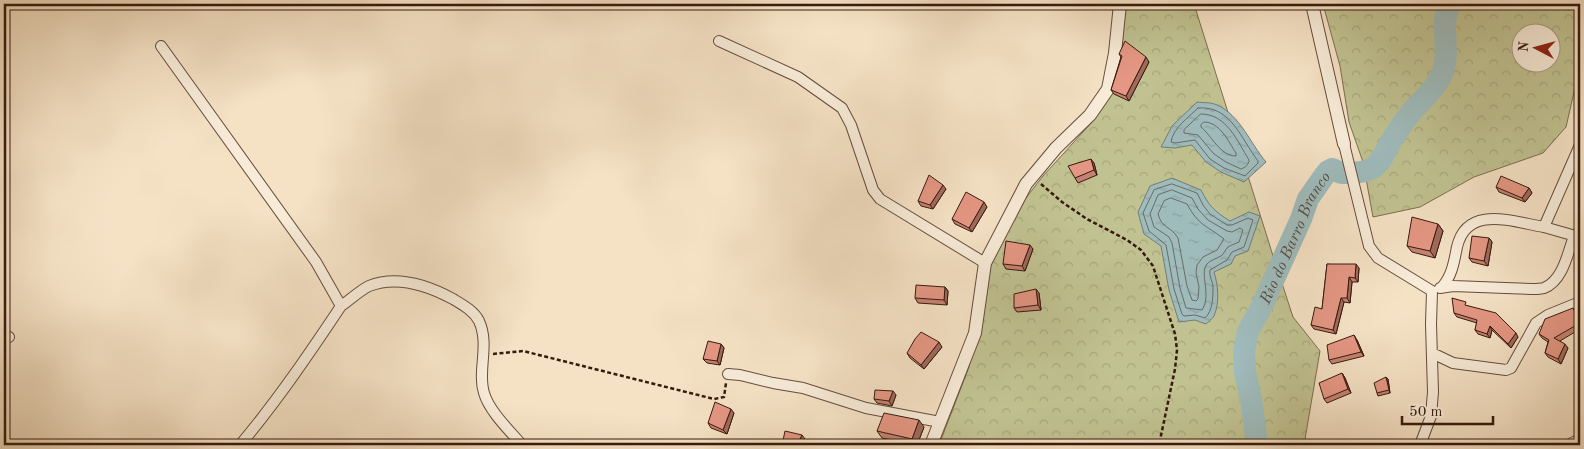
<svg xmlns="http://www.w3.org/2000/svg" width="1584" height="449" viewBox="0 0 1584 449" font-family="'Old Standard TT',serif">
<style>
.forest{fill:url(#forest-crowns);stroke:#7c6e50;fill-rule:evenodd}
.water{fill:url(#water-ripples);stroke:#757b77}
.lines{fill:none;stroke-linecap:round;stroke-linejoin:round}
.shore{stroke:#6b6b66;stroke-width:1}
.river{stroke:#9fbcbd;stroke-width:22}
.minor-casing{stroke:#664c3c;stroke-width:12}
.tertiary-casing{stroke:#664c3c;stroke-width:14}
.path{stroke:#371a0e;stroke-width:2.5;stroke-dasharray:4 2.5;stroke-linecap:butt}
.minor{stroke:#f8ecd9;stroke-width:10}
.tertiary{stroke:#f8ecd9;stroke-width:12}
.wall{fill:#c58272;stroke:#371a0e}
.shaded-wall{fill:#a06a5c;stroke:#371a0e}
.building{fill:#e59784;stroke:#371a0e}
.labels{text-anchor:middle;stroke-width:4;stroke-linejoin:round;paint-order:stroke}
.water-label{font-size:16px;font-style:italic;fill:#564b43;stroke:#f8ecd9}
</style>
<defs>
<pattern id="forest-crowns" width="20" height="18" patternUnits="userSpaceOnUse" patternTransform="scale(1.25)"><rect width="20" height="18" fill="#c1c291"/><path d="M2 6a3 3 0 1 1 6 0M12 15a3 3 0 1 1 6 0" fill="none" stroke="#a6a67c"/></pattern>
<pattern id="water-ripples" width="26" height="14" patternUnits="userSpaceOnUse" patternTransform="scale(1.25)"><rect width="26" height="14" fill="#9fbcbd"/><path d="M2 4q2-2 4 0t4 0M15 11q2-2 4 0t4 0" fill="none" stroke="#8aa1a1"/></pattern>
</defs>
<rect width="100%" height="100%" fill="#f5e2c5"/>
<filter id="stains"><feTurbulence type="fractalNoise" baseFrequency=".004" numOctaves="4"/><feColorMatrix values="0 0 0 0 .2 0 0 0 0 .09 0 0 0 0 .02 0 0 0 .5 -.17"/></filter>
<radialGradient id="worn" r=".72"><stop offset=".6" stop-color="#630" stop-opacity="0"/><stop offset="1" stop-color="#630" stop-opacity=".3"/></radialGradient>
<path class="forest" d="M1126,4H1194L1274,259L1293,317L1320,351L1304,445H939L969,367L989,268L1015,212L1043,176L1093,121L1111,90Z
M1323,4H1580V66L1566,127L1543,153L1474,177L1420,207L1373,217L1363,162L1349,122L1340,66ZM1522,32H1552V62H1522Z"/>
<path class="water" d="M1197,102C1203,103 1211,102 1217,105C1240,115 1250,143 1266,162L1244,182L1221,172L1206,162L1192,145L1175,148L1161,147L1172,126Z
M1172,178L1201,190C1209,206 1214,211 1230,221L1249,212L1260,216L1248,251L1235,256L1231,264L1214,272C1218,285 1220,302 1214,316C1212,319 1208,322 1206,324L1195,320L1179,322L1169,290L1161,246L1144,234L1138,212L1150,186Z"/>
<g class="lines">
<path class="shore" d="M1198,108C1231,105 1241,139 1258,161V163L1245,176L1224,168L1210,159L1195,140L1175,143L1171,142C1173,128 1188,118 1198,108Z
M1201,114C1227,114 1237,141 1249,160C1249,164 1245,168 1241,169L1226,162L1214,154L1198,135L1184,133V130Z
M1204,122C1220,122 1228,141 1236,153V156C1220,156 1212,136 1201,127V125Z
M1172,184L1197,193L1203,205L1210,214L1227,225H1232L1248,218L1253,220L1244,247L1232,252L1227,260L1210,270C1209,276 1212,280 1213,286C1213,296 1213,311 1205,318L1195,315L1184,316L1182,314L1174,289L1166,245L1149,231L1143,213L1154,190Z
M1172,190L1192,198L1198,209L1208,220L1227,231L1232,232L1240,228L1243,230L1239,242C1235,244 1231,245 1228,247C1225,250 1224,254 1221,256C1216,259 1210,260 1207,264C1199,273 1212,295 1202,310L1186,308L1180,288L1172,243L1169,237L1154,227L1150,214L1158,195Z
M1171,198L1187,204C1199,226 1206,225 1224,239L1217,250L1203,257L1197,265L1196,273L1199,287L1198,299L1196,301L1192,300L1187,286L1178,238C1171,226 1162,229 1158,214L1164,201Z"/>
<path class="river" id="s1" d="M1257,445L1252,405L1245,372L1244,352L1248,331L1260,310L1301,219L1308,199L1324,176L1328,171L1332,169C1336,170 1339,173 1342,173C1351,173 1365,173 1373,168C1382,162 1386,149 1392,140C1398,130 1405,120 1412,111C1424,98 1439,86 1444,68C1450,47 1439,24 1450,4"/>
<g class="minor-casing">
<path id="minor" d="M719,41L798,77L842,108L851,125L873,190L880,199L985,263
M161,46L316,262L341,306C350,300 359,291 369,286C397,275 429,286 453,299C463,305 474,311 479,321C490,345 477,371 484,393C489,411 510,431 522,445
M1344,144L1369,246L1378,258L1432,291L1431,324L1433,392L1431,416L1420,445
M1544,227L1579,237
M1442,287C1452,276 1454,262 1457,247C1467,204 1513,222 1544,227L1580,145
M1440,288L1453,286L1532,289C1536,289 1541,289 1544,288C1563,281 1568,252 1574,236
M4,339L9,337
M1432,353L1453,363L1506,370L1511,368L1536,323L1548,315L1580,302
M728,374L740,375L773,383L803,388L866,408L940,422
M240,445C277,401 309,354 341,306
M1568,445L1580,439"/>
</g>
<g class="tertiary-casing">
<path id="tertiary" d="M1312,4L1344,144
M931,445L975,333L985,263L1026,184L1056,148L1090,115L1108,89L1115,53L1120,4"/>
</g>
<path class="path" d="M1041,184L1062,202L1087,219L1127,240L1141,250L1153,266L1175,334L1177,350L1175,369L1159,445
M493,354L523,351L714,399L724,397L726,383"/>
<use href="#minor" class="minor"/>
<use href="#tertiary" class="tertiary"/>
</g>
<path class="wall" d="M1119,54L1149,62L1129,101L1114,94L1111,90L1121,57Z
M1094,163L1097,175L1078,183L1075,178Z
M1496,187L1529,188L1532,193L1525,202L1499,192Z
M946,189L933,209L921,206L918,201Z
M987,207L972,232L955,224L952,219Z
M1438,224L1443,231L1435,258L1412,252L1407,246Z
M1489,238L1492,242L1488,266L1472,262L1469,258Z
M1033,249L1025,271L1006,269L1003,264Z
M1327,264L1359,268L1358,282H1352L1350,303L1344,302L1336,334L1314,329L1311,325L1322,309Z
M945,287L948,291L947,305L918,303L915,298Z
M1039,293L1041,310L1017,312L1014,308Z
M1468,306L1518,337L1511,348L1492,330L1490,338L1478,334L1475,330L1477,323L1457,317L1454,313Z
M1576,312L1580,321V329L1560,341L1568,348L1561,364L1548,357L1545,353L1548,342L1542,338L1539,334Z
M1357,340L1364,356L1332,364L1329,360Z
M721,344L724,348L720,365L707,363L703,359Z
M942,347L924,369L910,358L907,353Z
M1342,373L1345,378L1351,393L1327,403L1324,399Z
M1386,377L1388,379L1390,393L1378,396L1377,393Z
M896,395L892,406L877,403L874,399Z
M734,413L727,434L711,428L708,423Z
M924,427L917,445L882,438L877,431Z"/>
<path class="shaded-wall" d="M1146,57L1149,62L1129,101L1126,96Z
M1091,159L1094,163L1097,175L1094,170Z
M943,185L946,189L933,209L930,205Z
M1529,188L1532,193L1525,202L1522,198Z
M984,202L987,207L972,232L969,228Z
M1438,224L1443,231L1435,258L1430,251Z
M1489,238L1492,242L1488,266L1484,261Z
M1030,245L1033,249L1025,271L1022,266Z
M1356,264L1359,268L1358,282L1355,278Z
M1349,277L1352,282L1350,303L1347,298Z
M945,287L948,291L947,305L944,300Z
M1036,289L1039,293L1041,310L1038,305Z
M1341,298L1344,302L1336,334L1333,330Z
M1573,308L1576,312L1580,321V324Z
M1490,326L1492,330L1490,338L1487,334Z
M1516,333L1518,337L1511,348L1508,344Z
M1354,335L1357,340L1364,356L1361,352Z
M939,342L942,347L924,369L921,365Z
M721,344L724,348L720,365L717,361Z
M1565,344L1568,348L1561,364L1558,359Z
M1342,373L1345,378L1351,393L1348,389Z
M1386,377L1388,379L1390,393L1389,390Z
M893,391L896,395L892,406L889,401Z
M731,409L734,413L727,434L723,430Z
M919,420L924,427L917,445L912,439Z
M802,435L805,439L802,445H797Z"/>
<path class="building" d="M1125,41L1146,57L1126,96L1111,90L1122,56L1119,54Z
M1091,159L1094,170L1075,178L1068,166Z
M929,175L943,185L930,205L918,201Z
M1501,176L1529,188L1522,198L1496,187Z
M966,192L984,202L969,228L952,219Z
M1412,217L1438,224L1430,251L1407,246Z
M1472,236L1489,238L1484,261L1469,258Z
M1006,241L1030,245L1022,266L1003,264Z
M1327,264H1356L1355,278L1349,277L1347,298H1341L1333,330L1311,325L1315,307L1322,309Z
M916,285L945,287L944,300L915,298Z
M1036,289L1038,305L1014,308V294Z
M1452,298L1466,302L1465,305L1496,313L1516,333L1508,344L1490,326L1487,334L1475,330L1477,320L1454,313Z
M1573,308L1580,323L1554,338L1565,344L1558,359L1545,353L1549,340L1539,334L1545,319Z
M921,332L939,342L921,365L907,353L915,339Z
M1354,335L1361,352L1329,360L1327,345Z
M708,341L721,344L717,361L703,359Z
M1342,373L1348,389L1324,399L1319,383Z
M1386,377L1389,390L1377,393L1374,383Z
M875,390L893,391L889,401L874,399Z
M715,402L731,409L723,430L708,423Z
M884,413L919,420L912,439L877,431Z
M785,431L802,435L797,445H782Z"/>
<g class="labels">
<g class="water-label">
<text dy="6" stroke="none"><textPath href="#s1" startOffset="220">Rio do Barro Branco</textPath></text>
</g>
</g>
<rect width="1584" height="449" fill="none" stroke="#f5e2c5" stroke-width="20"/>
<rect x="5" y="5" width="1574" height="439" fill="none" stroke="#371a0e" stroke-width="2.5"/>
<rect x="10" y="10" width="1564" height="429" fill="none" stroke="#371a0e"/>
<g transform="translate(1536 48) rotate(276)"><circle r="24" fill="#f8ecd9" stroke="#ab9888"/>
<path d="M0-4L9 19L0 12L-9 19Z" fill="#8f2418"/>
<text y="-8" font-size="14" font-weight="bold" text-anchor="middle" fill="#371a0e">N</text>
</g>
<path d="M1402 416v8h91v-8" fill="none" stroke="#371a0e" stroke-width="2.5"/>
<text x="1409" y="416" font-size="15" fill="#371a0e" stroke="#f8ecd9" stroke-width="4" paint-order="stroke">50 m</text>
<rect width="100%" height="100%" filter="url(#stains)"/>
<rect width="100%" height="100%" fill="url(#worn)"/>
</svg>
